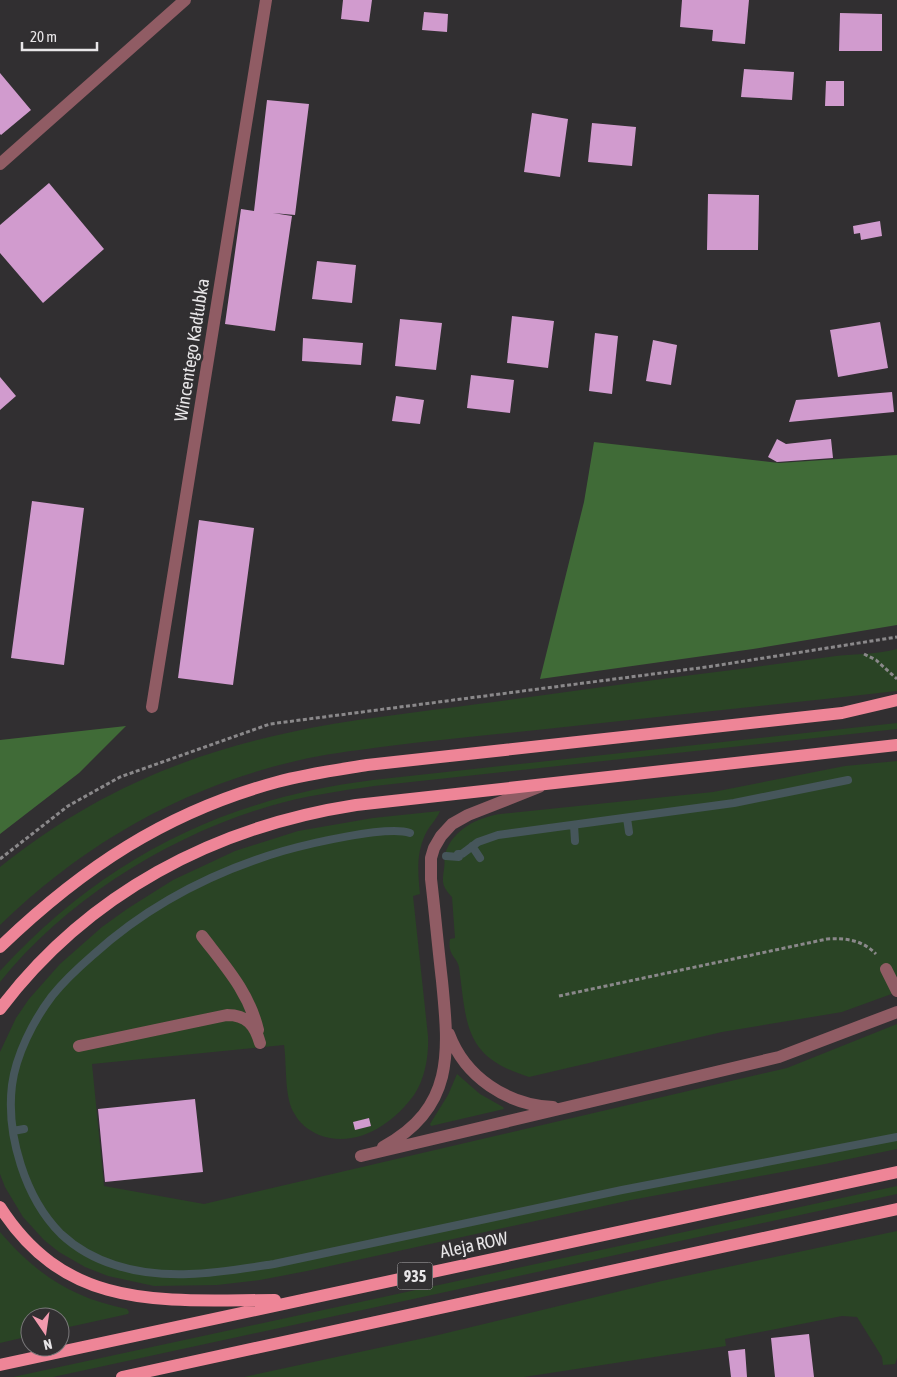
<svg xmlns="http://www.w3.org/2000/svg" width="897" height="1377" viewBox="0 0 897 1377" font-family="'Asap Condensed',sans-serif">
<style>
.green{fill:#2a4425}
.forest{fill:#406b37}
.lines{fill:none;stroke-linecap:round;stroke-linejoin:round}
.stream{stroke:#46565b;stroke-width:8}
.building{fill:#d19bce}
.path{stroke:#8a888a;stroke-width:3;stroke-dasharray:4 2.5;stroke-linecap:butt}
.minor{stroke:#905c64;stroke-width:12}
.major{stroke:#ee8597;stroke-width:12}
.labels{text-anchor:middle;stroke-width:5;stroke-linejoin:round;paint-order:stroke}
.shield{fill:#312f31;stroke:#b1afb1;stroke-width:1}
.shield-label{font-size:16px;font-weight:bold;fill:#e8e6e8}
.street-label{font-size:18px;fill:#e8e6e8;stroke:#312f31}
</style>
<rect width="100%" height="100%" fill="#312f31"/>
<path class="green" d="M897,649V691C780,704 663,716 546,729C491,735 436,740 381,747C352,751 324,754 296,761C183,787 83,844 0,925V867C86,798 179,756 287,733C349,719 414,713 478,704C568,692 658,679 748,668C777,664 807,660 836,656C857,654 877,654 897,649Z
M897,723V729L374,786C339,791 304,796 270,806C168,836 66,900 0,982V971C103,859 222,799 373,780Z
M897,761V992L842,1012L722,1032L529,1077C464,1057 467,1026 459,967C457,957 447,955 450,939L455,938L452,897C442,886 442,883 444,869C445,864 444,858 445,854C453,829 477,818 500,814L713,792L845,766Z
M440,811C437,819 429,826 425,835C416,855 418,873 420,894L413,896L428,1036C429,1055 425,1079 414,1095C393,1124 356,1149 319,1135C308,1130 299,1123 294,1113C284,1096 287,1065 284,1045L92,1064L104,1186L204,1204L787,1068L897,1024V1149L820,1165L631,1200L307,1271L260,1280L217,1285L154,1286L108,1276L85,1267L59,1252L44,1240L23,1217L5,1187L0,1174V1052L16,1018L29,999L60,964L102,927L127,909L173,880L235,851L298,831L373,818Z
M457,1074L480,1094L503,1107L504,1109L431,1126L430,1124L448,1095Z
M897,1186V1194L53,1377H13Z
M897,1231V1358L895,1364L883,1365L882,1357L857,1317L842,1316L725,1339L726,1346L524,1377H244L434,1336L662,1281Z
M0,1232C36,1274 72,1298 127,1309L129,1312L128,1314L60,1329V1317H30V1336L0,1343Z"/>
<path class="forest" d="M594,442L779,463L897,455V625L753,649L540,679L584,502Z
M126,726L79,773L0,834V740Z"/>
<g class="lines">
<path class="stream" d="M627,818L629,832
M574,825L575,841
M410,833C387,825 308,844 283,851C212,872 148,905 93,955C78,968 64,981 52,996C33,1021 16,1055 12,1085C6,1135 25,1198 61,1234C76,1248 96,1259 115,1265C167,1282 221,1272 274,1264L622,1190L897,1137
M472,846L480,858
M458,854H462L478,842L498,835L734,803L848,780
M446,856L459,857L460,854
M13,1131L24,1129"/>
</g>
<path class="building" d="M343,0H372L369,22L341,19Z
M682,0H749L745,44L712,41L713,30L680,27Z
M424,12L448,14L447,32L422,30Z
M840,13L882,14V51H839Z
M744,69L794,72L792,100L741,97Z
M0,73L31,110L1,135L0,134Z
M826,81H844V106H825Z
M267,100L309,104L295,215L273,213L292,216L275,331L225,324L241,209L254,211Z
M532,113L568,119L560,177L524,172Z
M592,123L636,127L632,166L588,162Z
M49,183L104,249L43,303L0,253V225Z
M708,194L759,195L758,250H707Z
M880,221L882,236L861,240L860,233L854,234L853,226Z
M317,261L356,265L352,303L312,299Z
M512,316L554,321L548,368L507,363Z
M400,319L442,323L436,370L395,366Z
M880,322L888,368L838,377L830,330Z
M595,333L618,336L612,394L589,391Z
M303,338L363,343L361,365L302,361Z
M653,340L677,345L671,385L646,381Z
M471,375L514,380L510,413L467,408Z
M0,377L16,396L0,410Z
M892,392L894,412L789,422L796,400Z
M396,396L424,400L420,424L392,421Z
M777,439L786,444L831,439L833,458L777,462L768,457Z
M32,501L84,508L64,665L11,658Z
M199,520L254,528L233,685L178,678Z
M195,1099L203,1172L105,1182L98,1109Z
M369,1118L371,1126L355,1130L353,1122Z
M809,1334L814,1377H775L771,1338Z
M745,1349L747,1377H731L728,1351Z"/>
<g class="lines">
<path class="path" d="M864,654L876,660L897,679
M0,859L68,806L120,777L270,724L707,667L897,637
M559,996L827,939C847,938 862,940 876,954"/>
<path class="minor" d="M0,164L185,0
M152,707L266,0
M202,936C225,966 249,992 258,1030
M886,969L897,991
M449,1034C465,1077 507,1105 553,1107
M79,1046L227,1015C247,1015 255,1025 260,1043
M383,1147C455,1108 449,1052 442,981C438,947 435,913 431,879V858L434,848L441,836L452,824L468,815L539,787
M361,1156L779,1057L897,1012"/>
<path class="major" d="M0,947C82,868 166,812 277,782C306,774 336,770 367,765L842,713L897,700
M0,1009C88,893 214,827 356,805L897,745
M0,1207C68,1313 164,1300 275,1300
M0,1365L897,1172
M122,1377L897,1209"/>
</g>
<g class="labels">
<rect class="shield" x="397.5" y="1262.5" width="35" height="27" rx="4"/>
<g class="shield-label">
<text x="415" y="1282">935</text>
</g>
<g class="street-label">
<text transform="translate(192 350) rotate(-81)" y="6">Wincentego Kadłubka</text>
<text transform="translate(474 1245) rotate(-12)" y="6">Aleja ROW</text>
</g>
</g>
<g transform="translate(45 1332) rotate(167)"><circle r="24" fill="#312f31" stroke="#7a787a"/>
<path d="M0-4L9 19L0 12L-9 19Z" fill="#f29aae"/>
<text y="-8" font-size="14" font-weight="bold" text-anchor="middle" fill="#e8e6e8">N</text>
</g>
<path d="M22 42v8h75v-8" fill="none" stroke="#e8e6e8" stroke-width="2.5"/>
<text x="30" y="42" font-size="15" fill="#e8e6e8" stroke="#312f31" stroke-width="4" paint-order="stroke">20 m</text>
</svg>
